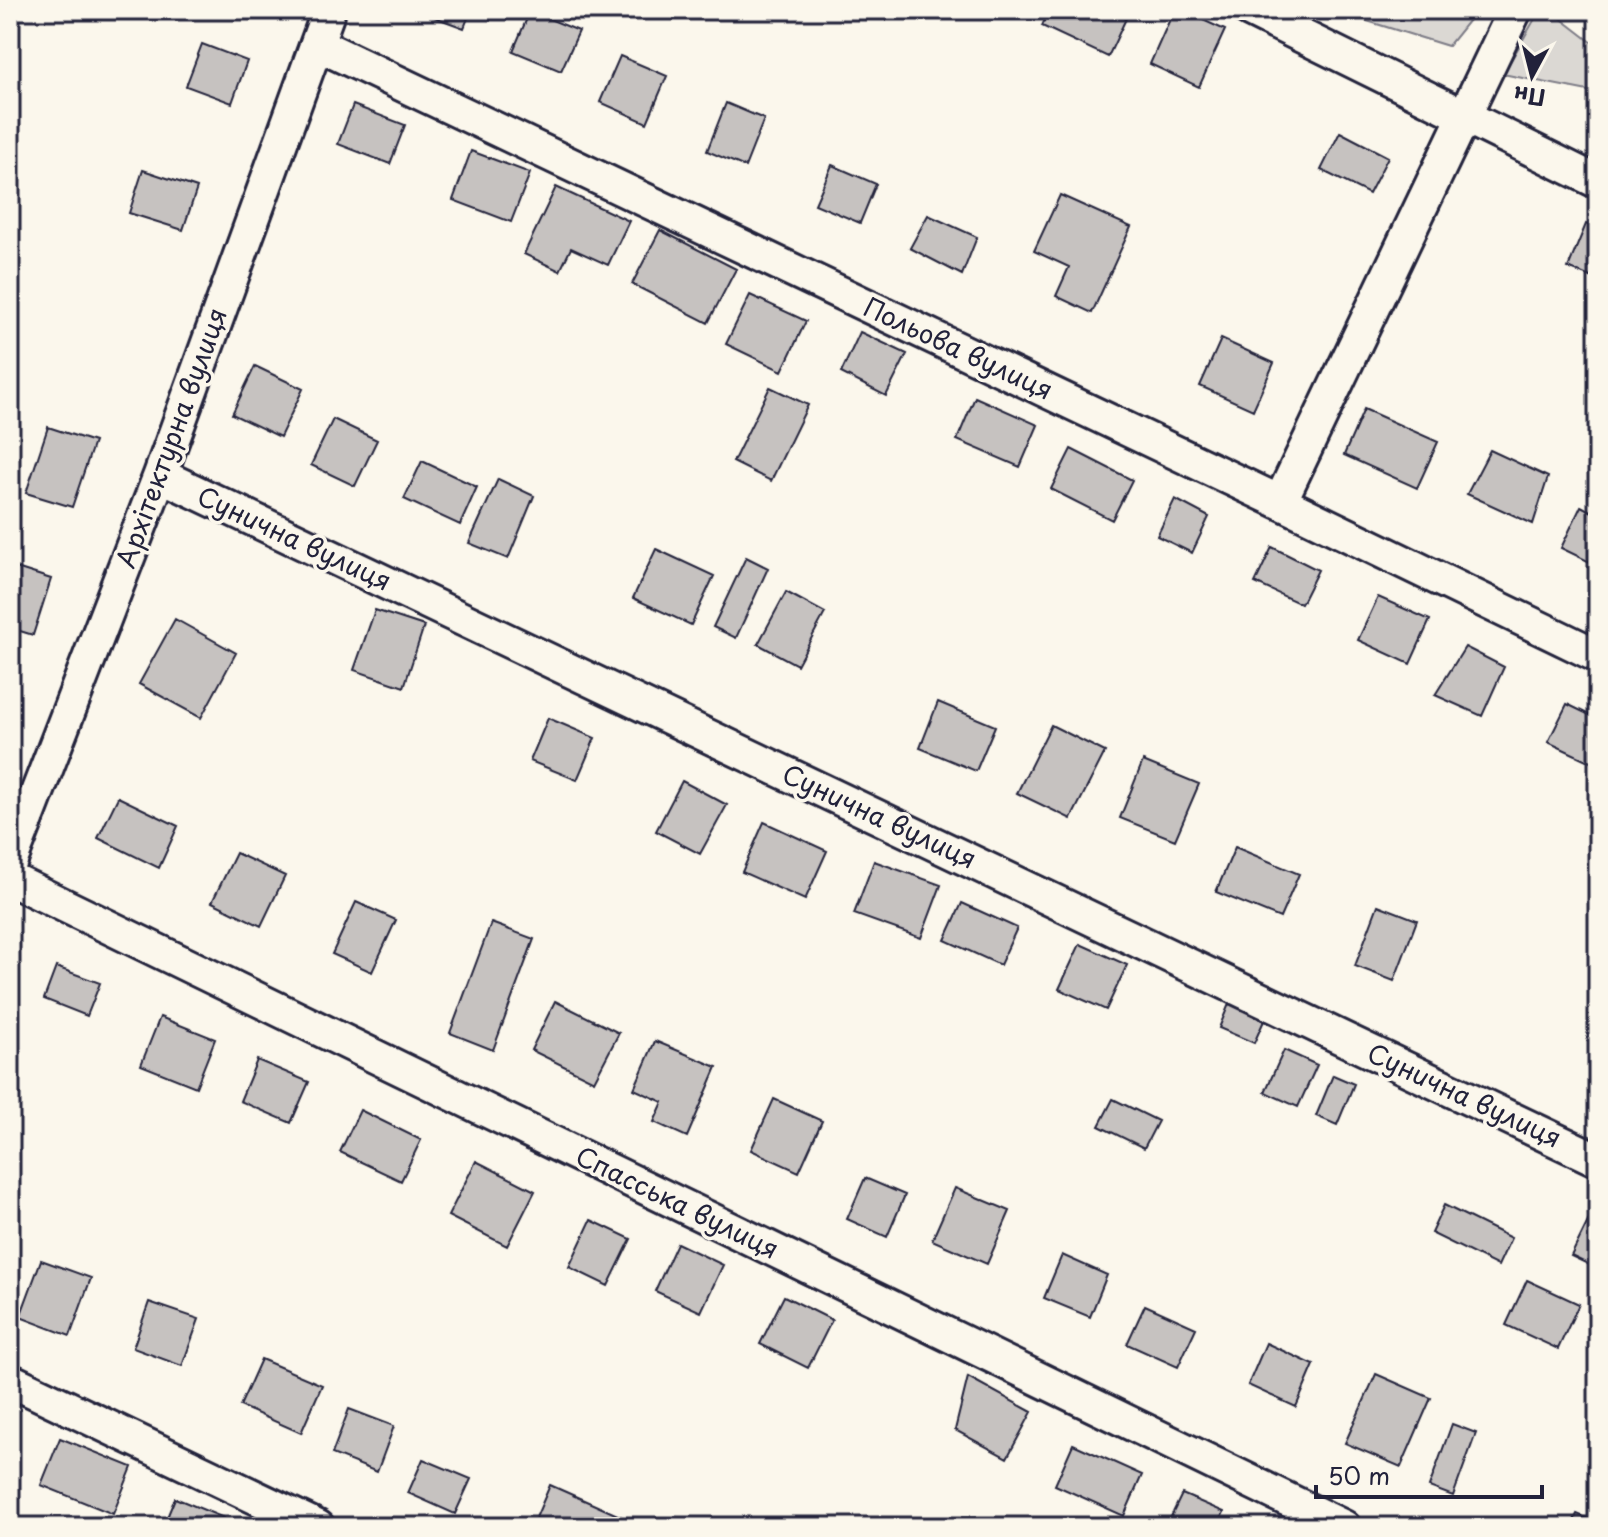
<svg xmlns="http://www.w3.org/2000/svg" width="1608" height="1537" viewBox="0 0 1608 1537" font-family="'Playpen Sans',sans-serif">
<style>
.green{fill:#dbd8d3;stroke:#7e7d87;stroke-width:2}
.building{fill:#c6c2c0;stroke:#22223b;stroke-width:2}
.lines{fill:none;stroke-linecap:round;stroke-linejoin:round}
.minor-casing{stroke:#22223b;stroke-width:38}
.minor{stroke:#fbf7ec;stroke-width:32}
.labels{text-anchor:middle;stroke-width:7;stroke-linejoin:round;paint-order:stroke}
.street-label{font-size:26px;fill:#22223b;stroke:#fbf7ec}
</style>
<rect width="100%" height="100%" fill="#fbf7ec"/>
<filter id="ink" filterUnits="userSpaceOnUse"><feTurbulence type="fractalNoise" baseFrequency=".0125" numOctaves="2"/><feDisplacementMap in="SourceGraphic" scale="16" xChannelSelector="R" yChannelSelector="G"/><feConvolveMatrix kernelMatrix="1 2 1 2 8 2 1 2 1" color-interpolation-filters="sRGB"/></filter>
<g filter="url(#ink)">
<path class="green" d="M1345,10H1477L1448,46L1351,16Z
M1540,10H1550L1598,47V93L1503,74Z"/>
<path class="building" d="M415,10H471L464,28Z
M1049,10H1130L1108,57L1042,26Z
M1174,10H1181L1225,30L1199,87L1150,64Z
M530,11L579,31L561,71L513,51Z
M202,44L247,61L232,103L186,86Z
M620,56L667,76L647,123L600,102Z
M726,103L764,119L745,167L707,151Z
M353,105L405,125L390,164L338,144Z
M1340,132L1388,157L1369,194L1321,170Z
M471,151L530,173L511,222L453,200Z
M832,165L876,184L860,223L815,204Z
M143,170L197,188L183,230L129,213Z
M556,187L629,221L608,265L571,248L560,271L524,254Z
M1060,195L1131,227L1092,313L1056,296L1069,267L1034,251Z
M928,215L977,237L962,275L910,248Z
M1586,224L1598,229V280L1568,268Z
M660,230L736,269L708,323L632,284Z
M750,295L806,321L782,371L726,344Z
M860,332L907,354L886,396L841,373Z
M1221,339L1274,363L1253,410L1200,386Z
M255,366L303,389L280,437L232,414Z
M770,387L808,405L771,481L733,462Z
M975,397L1038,425L1020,467L957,440Z
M1364,409L1438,442L1417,488L1344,455Z
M333,419L377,440L355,486L311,465Z
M48,427L94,442L72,507L26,493Z
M1071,449L1132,480L1112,520L1051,489Z
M1490,450L1548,477L1533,524L1467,494Z
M422,461L477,487L460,525L404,499Z
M498,479L534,496L508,559L469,543Z
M1175,499L1209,517L1192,553L1157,536Z
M1581,506L1598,515V566L1561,548Z
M1272,547L1318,570L1301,604L1255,583Z
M656,549L714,576L691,625L633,598Z
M746,557L768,568L736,638L713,627Z
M10,566L51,579L33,635L10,628Z
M786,592L825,613L797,665L758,644Z
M1378,597L1430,620L1410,664L1358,640Z
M375,610L424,626L404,687L354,670Z
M175,619L236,653L201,718L139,684Z
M1465,647L1504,667L1482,716L1435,695Z
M938,702L995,726L976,771L920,748Z
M1567,704L1598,719L1597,765L1548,742Z
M548,718L595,738L577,780L530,761Z
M1051,725L1105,752L1071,819L1017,793Z
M1143,761L1199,784L1175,840L1120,818Z
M682,781L727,805L700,854L656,831Z
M118,797L178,826L159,868L98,838Z
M764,822L827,851L805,900L742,872Z
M1235,847L1299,874L1280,918L1216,892Z
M236,853L285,876L261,926L212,902Z
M874,861L941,885L921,938L854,914Z
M356,902L396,920L372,972L332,954Z
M962,903L1017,928L1000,965L945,940Z
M1378,905L1417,920L1394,981L1355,966Z
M491,923L534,939L493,1050L450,1033Z
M1080,944L1127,965L1106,1010L1059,989Z
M56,967L100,983L87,1016L44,999Z
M1231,999L1267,1014L1254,1043L1219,1028Z
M555,1001L619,1033L594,1081L531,1050Z
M160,1017L215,1039L196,1087L141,1065Z
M655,1041L717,1067L687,1137L654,1122L663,1102L634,1089Z
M1284,1050L1317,1065L1298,1107L1265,1092Z
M257,1060L309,1082L291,1123L240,1101Z
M1333,1075L1354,1084L1337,1125L1316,1116Z
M774,1099L822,1121L799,1172L751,1150Z
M1113,1099L1158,1121L1144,1148L1099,1126Z
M360,1110L421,1140L401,1181L340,1152Z
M476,1161L535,1191L507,1246L448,1216Z
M865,1178L905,1195L887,1237L847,1219Z
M955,1188L1010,1211L987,1264L932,1240Z
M1597,1203L1598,1204V1269L1571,1256Z
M1444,1205L1511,1238L1498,1266L1431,1233Z
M591,1220L631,1239L608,1286L569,1267Z
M677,1243L723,1265L701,1312L655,1291Z
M1062,1255L1107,1275L1090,1317L1044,1298Z
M41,1260L91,1278L70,1336L20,1317Z
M1527,1280L1579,1304L1558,1349L1506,1325Z
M784,1296L832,1320L808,1368L760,1344Z
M149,1302L199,1319L182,1366L133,1348Z
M1145,1305L1196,1328L1178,1367L1127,1344Z
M1266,1343L1314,1365L1296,1407L1248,1385Z
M261,1359L322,1385L301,1433L240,1406Z
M1376,1374L1431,1398L1401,1467L1345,1443Z
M968,1377L1032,1412L1007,1458L955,1430Z
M349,1409L394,1426L377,1472L332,1454Z
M1452,1424L1476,1433L1453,1496L1429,1487Z
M60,1438L132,1467L113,1514L41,1485Z
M1073,1444L1142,1475L1124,1516L1055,1485Z
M423,1459L471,1479L455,1514L408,1493Z
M550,1485L629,1520L626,1527H532Z
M1182,1494L1224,1512L1217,1527H1166Z
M175,1498L224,1518L220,1527H163Z
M1577,1514L1598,1523V1527H1571Z"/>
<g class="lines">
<g class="minor-casing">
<path id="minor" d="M1249,10L1598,182
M317,44L1280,502L1598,656
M160,475L1598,1160
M1280,502L1515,10
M10,863L160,475L329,10
M10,879L1344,1527
M10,1380L318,1527"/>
</g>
<use href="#minor" class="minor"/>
</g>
</g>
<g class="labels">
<g class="street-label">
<text transform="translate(958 349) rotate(25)" y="9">Польова вулиця</text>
<text transform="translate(172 438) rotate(-70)" y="9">Архітектурна вулиця</text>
<text transform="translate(294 539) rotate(25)" y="9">Сунична вулиця</text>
<text transform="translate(879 817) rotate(25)" y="9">Сунична вулиця</text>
<text transform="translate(1464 1096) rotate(25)" y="9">Сунична вулиця</text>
<text transform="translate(677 1203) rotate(26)" y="9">Спасська вулиця</text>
</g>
</g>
<rect width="1608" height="1537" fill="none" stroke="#fbf7ec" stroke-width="40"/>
<rect x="20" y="20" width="1568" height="1497" fill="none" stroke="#22223b" stroke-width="3" filter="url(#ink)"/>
<g transform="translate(1532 76) rotate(187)" stroke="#fbf7ec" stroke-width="6" paint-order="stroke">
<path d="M0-6L14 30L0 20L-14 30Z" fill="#22223b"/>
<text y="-12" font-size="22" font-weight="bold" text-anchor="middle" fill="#22223b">Пн</text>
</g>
<path d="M1316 1485v12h226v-12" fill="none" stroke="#22223b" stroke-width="4"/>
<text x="1328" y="1485" font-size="24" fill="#22223b" stroke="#fbf7ec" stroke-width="6" paint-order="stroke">50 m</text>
</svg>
